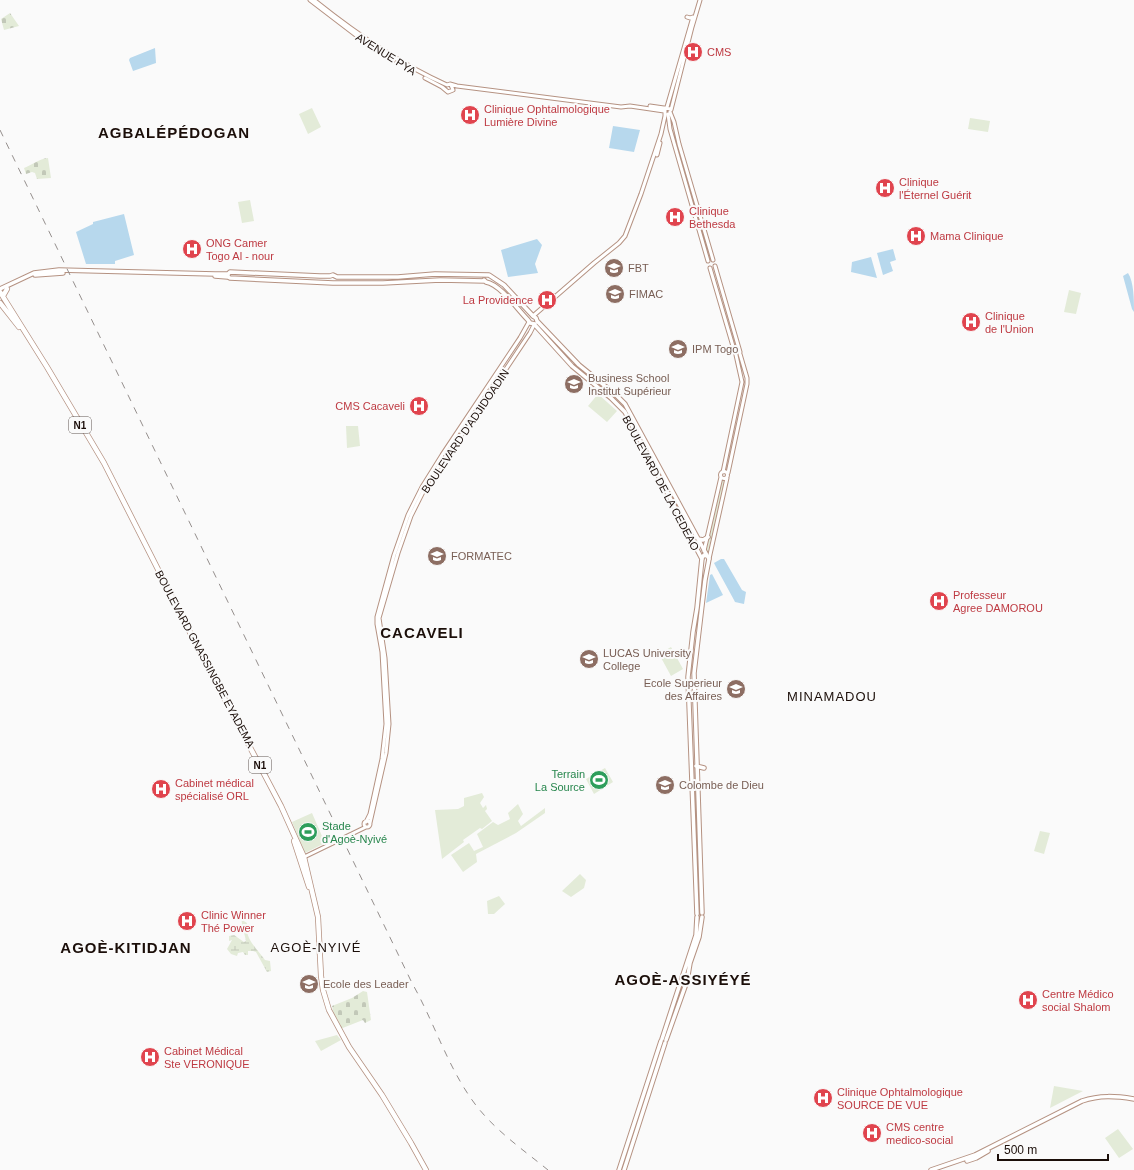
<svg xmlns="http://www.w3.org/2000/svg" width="1134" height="1170" viewBox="0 0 1134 1170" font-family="Helvetica,sans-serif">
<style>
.green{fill:#e3ebd8}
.wetland{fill:url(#wetland-marsh)}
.cemetery{fill:url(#cemetery-stones)}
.garden{fill:url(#garden-dots)}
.water{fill:#b7d8ed}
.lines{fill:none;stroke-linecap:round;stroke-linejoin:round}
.secondary-casing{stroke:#b59282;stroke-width:5}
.primary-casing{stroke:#b59282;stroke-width:5.5}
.highway-casing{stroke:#b59282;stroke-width:6}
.secondary{stroke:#fff;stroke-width:3}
.primary{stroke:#fff;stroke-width:3.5}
.highway{stroke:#fff;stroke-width:4.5}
.rail{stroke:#958f8d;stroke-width:1;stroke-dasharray:7 7;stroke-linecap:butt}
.labels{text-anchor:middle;stroke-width:4;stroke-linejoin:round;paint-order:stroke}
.shield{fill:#fafafa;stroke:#5e5551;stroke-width:1}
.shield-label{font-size:10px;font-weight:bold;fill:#1b0e09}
.health-label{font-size:11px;fill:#be3a42;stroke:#fafafa;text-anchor:start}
.street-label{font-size:11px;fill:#1b0e09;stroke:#fafafa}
.education-label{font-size:11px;fill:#785e54;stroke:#fafafa;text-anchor:start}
.leisure-label{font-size:11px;fill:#27864d;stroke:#fafafa;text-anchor:end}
.quarter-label{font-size:13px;letter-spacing:1px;fill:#1b0e09;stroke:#fafafa}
.district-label{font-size:15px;font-weight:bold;letter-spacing:1px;fill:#1b0e09;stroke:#fafafa}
</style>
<defs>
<pattern id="wetland-marsh" width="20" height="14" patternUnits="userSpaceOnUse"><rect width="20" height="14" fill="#e3ebd8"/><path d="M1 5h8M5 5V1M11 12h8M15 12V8" fill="none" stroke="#c2c8b8"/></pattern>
<pattern id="cemetery-stones" width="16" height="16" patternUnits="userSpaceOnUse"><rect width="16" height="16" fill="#e3ebd8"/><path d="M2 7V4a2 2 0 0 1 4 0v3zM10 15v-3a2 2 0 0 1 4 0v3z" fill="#c2c8b8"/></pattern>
<pattern id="garden-dots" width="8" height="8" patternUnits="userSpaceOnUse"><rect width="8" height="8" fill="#e3ebd8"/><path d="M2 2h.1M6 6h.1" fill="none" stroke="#c2c8b8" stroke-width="1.8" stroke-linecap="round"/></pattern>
</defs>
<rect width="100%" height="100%" fill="#fafafa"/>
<path class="green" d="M312,108L321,127L308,134L299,114Z
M970,118L990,121L988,132L968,129Z
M250,200L254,221L242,223L238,202Z
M1069,290L1081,293L1076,314L1064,312Z
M598,394L617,411L607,422L588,406Z
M346,426H358L360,446L347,448Z
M722,481H725L709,555L706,551Z
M671,647L683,669L671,676L659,654Z
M605,768L613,782L594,794L586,779Z
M482,793L484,797L480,803L483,808L486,805L487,809L485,811L492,821L482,829L480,828L463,840L464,842L442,859L435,810L458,809L464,806V798Z
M518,804L523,814L518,821L521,826L545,808V813L516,833L476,854L477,862L463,872L451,855L469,843L474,851L483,847L477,834L493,822L498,825L510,819L508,813Z
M312,813L325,843L305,853L292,822Z
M1040,831L1050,833L1044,854L1034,851Z
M580,874L586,880L584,888L571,897L562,891Z
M499,896L505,904L494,914H488L487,901Z
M337,1035L341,1040L321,1051L315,1041Z
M1054,1086L1083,1091L1050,1108Z
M1118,1129L1133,1149L1119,1158L1105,1138Z"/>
<path class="wetland" d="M241,914H243L242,920L247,923C244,939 257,948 265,960L270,961L271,971L267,972L256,952L253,951H248V955H245L243,952L238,953L237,956L231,954L227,949L232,940L229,941V936L234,935L244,942L246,941L242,924Z"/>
<path class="cemetery" d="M10,13L19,26L4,30L1,19Z
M48,158L51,178L37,179L35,173L32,172L26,174L24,168C32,165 39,159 48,158Z
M363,991L367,992L371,1020L365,1023L363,1020L340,1029L334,1015L332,1006L352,998Z"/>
<path class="garden" d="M693,780L696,781L701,911H698Z"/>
<path class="water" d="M155,48L156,63L133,71L129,60L130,58Z
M613,126L640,130L634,152L609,148Z
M124,214L134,255L115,261V264H86L76,232L93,224V222Z
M537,239L542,245L535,264L538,273L508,277L501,250Z
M893,249L896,260L890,262L893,271L883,275L877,253Z
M871,257L877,278L851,272L852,262Z
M1128,273C1134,282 1134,300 1134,312L1132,309L1123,276Z
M721,559H724L742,590L746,592L744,604L735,602L734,600L716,567L714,563Z
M712,574L723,595L706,603L710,575Z"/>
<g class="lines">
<g class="secondary-casing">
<path id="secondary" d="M310,0L361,39L394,60
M314,0C355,33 398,63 447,85L450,84L457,86L621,107L630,106L664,111
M687,17L690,18L693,17
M425,78L442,87L448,92L453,90L451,85
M650,106L671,109
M667,107L693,17
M671,110L692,27L700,0
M670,112L674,122L679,144L713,260
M668,114L670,129L708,261
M657,155L660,143
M715,266L740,352
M710,268L735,353
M533,316L594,263L619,243L625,236L641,194L661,134L665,116V108
M720.5 475a3.5 3.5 0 1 1 7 0a3.5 3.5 0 1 1-7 0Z
M723,472L742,382L736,355
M728,473L747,384V378L740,354
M704,551L721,477
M709,559L727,478
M364 824a3 3 0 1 1 6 0a3 3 0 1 1-6 0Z
M366,822L370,814L382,759L386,724L382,652L377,624V617L394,555L408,515L422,487L442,455L520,338L529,322
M370,823L386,753L389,724L385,658L379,618L398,553L411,516L429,480L468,426L530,333L534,325
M300,859L366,827"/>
</g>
<g class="primary-casing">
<path id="primary" d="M228,274V277L230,278L333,283H383L440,280L485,281
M35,275L63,273
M215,276L228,277
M484,280L486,282C501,285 517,309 528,320L530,323L535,324
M0,289L34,273L59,270L215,274H228L230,272L320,276H330L333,275L337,277H398L435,274L489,275L504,285L533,316L536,318L537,321L579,365L616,395L625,404L709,559L705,580L694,673L702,913
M534,324L572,366L611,398L625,412L702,559
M698,539L703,540L708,537
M697,608L702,558L704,555L707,556
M696,766L704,768
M697,914L688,677L693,632L697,608
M662,1039L696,935L697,917
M666,1040L687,981L690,963L699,937L702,917
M967,1161L976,1158L988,1151
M619,1170L661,1041
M624,1170L665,1043
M931,1170L975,1155L1082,1101C1100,1095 1115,1096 1134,1099"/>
</g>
<g class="highway-casing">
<path id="highway" d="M0,292L47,367L104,463L203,658L281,806L304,857L318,917L321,976L323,990L329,1010L349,1047L382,1095L411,1143L426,1170
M3,296L7,289
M0,303L19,327
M294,841L309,887"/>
</g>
<use href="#secondary" class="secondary"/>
<use href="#primary" class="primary"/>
<use href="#highway" class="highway"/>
<path class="rail" d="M0,130L412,983C433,1020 446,1062 470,1097C490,1127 521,1148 548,1170"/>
</g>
<defs>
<g id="hospital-disc" transform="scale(1)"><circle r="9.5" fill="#e0444e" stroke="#fafafa"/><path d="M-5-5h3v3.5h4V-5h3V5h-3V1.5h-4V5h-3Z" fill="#fff"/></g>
<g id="university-disc" transform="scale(1)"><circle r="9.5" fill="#8d6e63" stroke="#fafafa"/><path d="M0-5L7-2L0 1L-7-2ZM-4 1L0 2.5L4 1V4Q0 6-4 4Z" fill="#fff"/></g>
<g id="stadium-disc" transform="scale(1)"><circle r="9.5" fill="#2e9e5b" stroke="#fafafa"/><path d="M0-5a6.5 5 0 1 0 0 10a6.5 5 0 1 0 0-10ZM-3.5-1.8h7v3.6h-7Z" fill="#fff"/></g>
</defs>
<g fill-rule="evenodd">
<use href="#hospital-disc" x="693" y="52"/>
<use href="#hospital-disc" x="470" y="115"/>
<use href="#hospital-disc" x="885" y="188"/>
<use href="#hospital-disc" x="675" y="217"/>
<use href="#hospital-disc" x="916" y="236"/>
<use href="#hospital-disc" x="192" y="249"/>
<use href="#university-disc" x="614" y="268"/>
<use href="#university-disc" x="615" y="294"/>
<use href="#hospital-disc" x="547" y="300"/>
<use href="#hospital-disc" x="971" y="322"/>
<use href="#university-disc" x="678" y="349"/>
<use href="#university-disc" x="574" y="384"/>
<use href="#hospital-disc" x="419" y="406"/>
<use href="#university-disc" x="437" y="556"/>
<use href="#hospital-disc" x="939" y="601"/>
<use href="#university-disc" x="589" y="659"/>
<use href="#university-disc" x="736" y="689"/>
<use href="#stadium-disc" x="599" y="780"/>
<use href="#university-disc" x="665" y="785"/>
<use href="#hospital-disc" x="161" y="789"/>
<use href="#stadium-disc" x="308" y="832"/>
<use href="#hospital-disc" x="187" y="921"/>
<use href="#university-disc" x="309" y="984"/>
<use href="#hospital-disc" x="1028" y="1000"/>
<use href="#hospital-disc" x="150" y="1057"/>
<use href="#hospital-disc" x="823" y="1098"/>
<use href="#hospital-disc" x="872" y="1133"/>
</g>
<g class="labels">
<g class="shield">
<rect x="69" y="417" width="22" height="16" rx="3"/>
<rect x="249" y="757" width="22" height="16" rx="3"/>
</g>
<g class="shield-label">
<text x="80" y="429">N1</text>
<text x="260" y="769">N1</text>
</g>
<g class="health-label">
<text x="707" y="56">CMS</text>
<text x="484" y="113">Clinique Ophtalmologique<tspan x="484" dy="13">Lumière Divine</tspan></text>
<text x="899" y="186">Clinique<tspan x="899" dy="13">l'Éternel Guérit</tspan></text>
<text x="689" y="215">Clinique<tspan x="689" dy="13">Bethesda</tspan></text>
<text x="930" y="240">Mama Clinique</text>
<text x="206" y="247">ONG Camer<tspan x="206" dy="13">Togo Al - nour</tspan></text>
<text x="533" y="304" text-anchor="end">La Providence</text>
<text x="985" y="320">Clinique<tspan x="985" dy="13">de l'Union</tspan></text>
<text x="405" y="410" text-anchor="end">CMS Cacaveli</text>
<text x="953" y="599">Professeur<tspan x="953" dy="13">Agree DAMOROU</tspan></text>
<text x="175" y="787">Cabinet médical<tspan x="175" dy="13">spécialisé ORL</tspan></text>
<text x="201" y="919">Clinic Winner<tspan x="201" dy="13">Thé Power</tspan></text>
<text x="1042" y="998">Centre Médico<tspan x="1042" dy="13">social Shalom</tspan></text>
<text x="164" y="1055">Cabinet Médical<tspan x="164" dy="13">Ste VERONIQUE</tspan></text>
<text x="837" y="1096">Clinique Ophtalmologique<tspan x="837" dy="13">SOURCE DE VUE</tspan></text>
<text x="886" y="1131">CMS centre<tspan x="886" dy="13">medico-social</tspan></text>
</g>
<g class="street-label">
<text transform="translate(386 54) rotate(32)" y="4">AVENUE PYA</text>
<text transform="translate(465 431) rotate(-56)" y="4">BOULEVARD D'ADJIDOADIN</text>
<text transform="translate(661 483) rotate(62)" y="4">BOULEVARD DE LA CEDEAO</text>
<text transform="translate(205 659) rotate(62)" y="4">BOULEVARD GNASSINGBE EYADEMA</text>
</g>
<g class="education-label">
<text x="628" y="272">FBT</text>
<text x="629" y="298">FIMAC</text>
<text x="692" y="353">IPM Togo</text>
<text x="588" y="382">Business School<tspan x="588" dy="13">Institut Supérieur</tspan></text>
<text x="451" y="560">FORMATEC</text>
<text x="603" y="657">LUCAS University<tspan x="603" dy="13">College</tspan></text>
<text x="722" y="687" text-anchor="end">Ecole Superieur<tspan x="722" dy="13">des Affaires</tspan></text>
<text x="679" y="789">Colombe de Dieu</text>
<text x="323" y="988">Ecole des Leader</text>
</g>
<g class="leisure-label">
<text x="585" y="778">Terrain<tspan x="585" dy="13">La Source</tspan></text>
<text x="322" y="830" text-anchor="start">Stade<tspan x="322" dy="13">d'Agoè-Nyivé</tspan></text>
</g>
<g class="quarter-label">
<text x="832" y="701">MINAMADOU</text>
<text x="316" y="952">AGOÈ-NYIVÉ</text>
</g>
<g class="district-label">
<text x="174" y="138">AGBALÉPÉDOGAN</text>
<text x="422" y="638">CACAVELI</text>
<text x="126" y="953">AGOÈ-KITIDJAN</text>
<text x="683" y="985">AGOÈ-ASSIYÉYÉ</text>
</g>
</g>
<path d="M998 1154v6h110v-6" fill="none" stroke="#1b0e09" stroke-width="2"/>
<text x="1004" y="1154" font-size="12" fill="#1b0e09" stroke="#fafafa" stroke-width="3" paint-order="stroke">500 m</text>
</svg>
